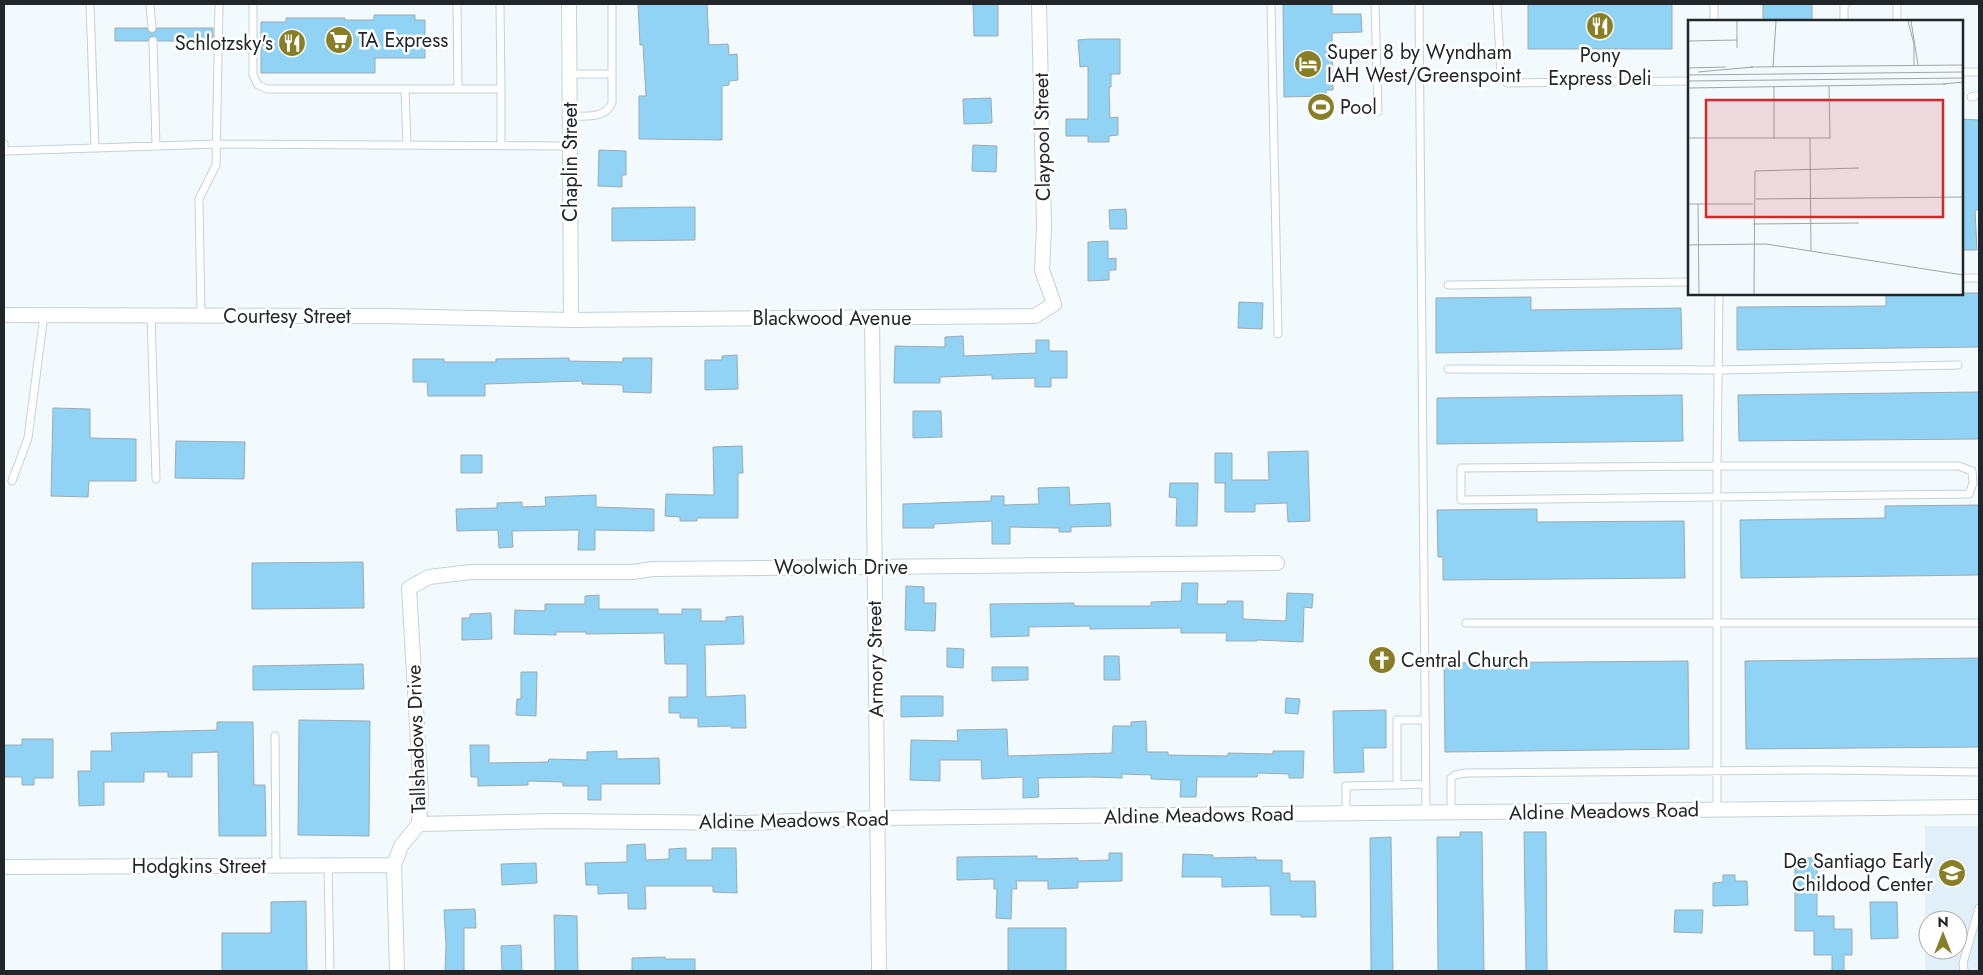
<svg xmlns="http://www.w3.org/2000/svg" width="1983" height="975" viewBox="0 0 1983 975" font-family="Jost,sans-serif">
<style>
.built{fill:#e1f0f8;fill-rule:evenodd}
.water{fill:url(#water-rules)}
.building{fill:#91d3f5;stroke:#9babb3}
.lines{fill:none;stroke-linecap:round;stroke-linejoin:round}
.lane-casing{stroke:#c2d2db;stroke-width:9}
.street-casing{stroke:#c2d2db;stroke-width:16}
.lane{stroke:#fff;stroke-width:7}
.street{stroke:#fff;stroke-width:14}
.labels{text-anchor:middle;stroke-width:5;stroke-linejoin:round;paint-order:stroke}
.poi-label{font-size:20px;fill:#20262a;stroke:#fff;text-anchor:start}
.street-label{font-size:20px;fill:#20262a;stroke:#fff}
.inset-road{fill:none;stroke:#9fa5a9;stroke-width:1}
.view{fill:#d62828;fill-opacity:0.15;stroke:#d62828;stroke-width:2.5}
.inset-edge{fill:none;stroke:#20262a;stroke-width:2.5}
</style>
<defs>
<pattern id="water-rules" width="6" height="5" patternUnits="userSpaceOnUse" patternTransform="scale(1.25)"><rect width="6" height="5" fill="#e2dd9d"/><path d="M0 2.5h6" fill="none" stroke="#c2be87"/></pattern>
</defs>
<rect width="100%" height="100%" fill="#f3fafe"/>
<path class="built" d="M1925,826H1979V971H1925ZM1928,920H1958V950H1928Z"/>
<path class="water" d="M1326,101L1333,104L1334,109L1332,113C1323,116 1315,117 1307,110L1308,105Z"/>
<path class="building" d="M638,4H707L709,45L728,44L729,55L737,54L738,80L729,81V85L722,86V140L639,139V96H646L643,45H640Z
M973,4H998V36H974Z
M1283,4H1332V14H1361L1362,32L1332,33L1333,90H1326V96L1284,97Z
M1528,4H1672V49H1528Z
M1763,4H1812V21H1763Z
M374,15H415V20H425V58H375V73H261V22H286V18H345V20H374Z
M115,28H147L148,31L152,33L155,32L157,28H213V41H158L153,36L150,37L148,41H115Z
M1089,39H1120V74H1111V87H1109L1110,118L1118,117V135L1109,136V142H1088V136H1066V119H1088V66L1080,67L1078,40Z
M991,98L992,123L964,124L963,99Z
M1962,119L1979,120V210H1975L1977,250H1962Z
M973,145L997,146L996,172L972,171Z
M599,150L626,151V175H622V187L598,186Z
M695,207V240L612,241V208Z
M1126,209L1127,229H1110L1109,210Z
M1108,241V259L1116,258V270H1109V280L1088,281V242Z
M1962,293H1979V347L1737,350V307L1886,306V294Z
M1531,297V310L1681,308L1682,349L1436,353V298Z
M1239,302L1263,303L1262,329L1238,328Z
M963,336L964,356L1036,353V340H1049V351H1067V378H1051V387H1035V378L992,379V375L940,377V383H894L895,346L945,347V337Z
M737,355L738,389L705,390V360H722V356Z
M569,358V361L623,362V358H652L651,393L623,392V385L582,384V381L485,384V396H428L427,382H413V359H444V362H496V359Z
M1979,392V439L1739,441L1738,395Z
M1682,395L1683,441L1437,444V398Z
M53,408L90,409V438L136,439V481H89L88,497L51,496Z
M913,411H941L942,437L913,438Z
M176,441L245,442L244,479L175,478Z
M742,446L743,473H738V518H697V521H680V517L665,516L666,494L714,495L713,447Z
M1308,451L1310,521L1288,522L1287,503L1255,504V512H1225V483H1215V453H1232V480H1269L1268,452Z
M461,455H482V473H461Z
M1170,483H1198L1197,526H1176L1177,498L1169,497Z
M1069,487L1070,505L1110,503L1111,526L1071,527V532H1059V528L1010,527V544H992V521L934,524V528H903V504L991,501V496H1004V505L1039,504L1038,488Z
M596,495V507L654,509V531L595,530V550H578L579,530L512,531L513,547L499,548L498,530L457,531L456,509L497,508V503L522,502V507L546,506L545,497Z
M1979,505V575L1741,578L1740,520L1885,518V506Z
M1537,509V522L1684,521L1685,578L1443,580V557H1438L1437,510Z
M363,562L364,608L252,609V563Z
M1182,583H1198L1197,604H1227V601H1243V619L1286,621L1287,593L1313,594L1312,608L1304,607L1303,642L1257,640V641H1226L1227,633H1181V628L1090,629V626L1029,627V636L991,637L990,604L1074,603V606H1151V602L1181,601Z
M906,586L924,587V603H936L935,631L905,630Z
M599,595V609H658V614H682V609H701V621H726V617L743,616L744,644L705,645L706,697L745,695L746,728H731V726L698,727V718H680V713H669V697H687V664H665L664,633L586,634V632H556V635L514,634L515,610L545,611V604H585V596Z
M491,613L492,639L462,640V618H470V614Z
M947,648L964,649L963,668L947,667Z
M1104,656H1119L1120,680H1104Z
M1979,658V747L1746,749L1745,661Z
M1688,661L1689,749L1445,752L1444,663Z
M363,664L364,689L253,690V666Z
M992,667H1028V680L992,681Z
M521,672H537L536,716L516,715L517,699H521Z
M901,696H943V716L901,717Z
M1286,698L1300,699L1298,714L1285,713Z
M1386,710V748H1363L1364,772L1334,773L1333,711Z
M299,720L370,721L369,836L298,835Z
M1146,721L1147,752H1168V755L1228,756V753L1273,754V751H1304L1303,778H1289V774L1258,773L1257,777H1197L1196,797H1180L1181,780L1151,779V775L1122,774V778L1091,777L1038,778L1039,797L1023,798V777L982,779L981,760H940V781L910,780L911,740L958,741L957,730L1007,729L1008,756L1112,753L1113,726H1131V722Z
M217,722H253L254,785H265L266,836H219L218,752L192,753V777H168V772H144V782H104V805L79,806L78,771H91V751H112L111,733L217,730Z
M22,739H53V778H34V785H22V777H4V745H22Z
M470,745H489V763L548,762L549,759L587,760V752L617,751V759L659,758L660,784H601V800H588V786H563V782L528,781V785L478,786V777H471Z
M1460,832H1482L1484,971H1438L1437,837H1460Z
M1524,832H1546L1547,971H1526Z
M1391,837L1393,971H1371L1370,838Z
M645,844L646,860L669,859V849L686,848V860H712V848H736L737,893L713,892V886H645L646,909H628V893L598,894V885H586L585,863L627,862V845Z
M1109,853H1122V881L1078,882V888L1048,889V881H1016L1017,889H1012L1011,919L996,918L997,889H994V879L957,880V857L1037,856V859L1078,858V861L1109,860Z
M1183,854L1213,855V858L1256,857V860H1282V873H1290V881H1315L1316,917H1301V915H1271L1270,886L1222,887V877H1182Z
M1795,858H1817V916H1834V929H1852V955H1844V971H1832V955H1814V931H1795Z
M536,863L537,883L502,885L501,864Z
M1723,875H1735V881H1747L1748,905L1713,906V883L1723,882Z
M306,901L307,971H222V933H271V902Z
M1870,902H1897L1898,938L1871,939Z
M475,909L476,928H464V971H445L446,945L444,910Z
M1675,910H1703L1702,933L1674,932Z
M554,915L577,916L578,971H555Z
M1008,928H1066V971H1008Z
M521,945L522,971H502L501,946Z
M665,957V959H695V971H632V958Z"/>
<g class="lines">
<g class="lane-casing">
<path id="lane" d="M90,4L95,147
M150,4L152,28
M253,4V75L258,85L267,89H501V145
M457,4L458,89
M500,4L501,89
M1271,4L1278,334
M1375,4L1378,112
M1419,4L1426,813
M1497,4L1501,75L1507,83L1689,81
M1714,4V21
M1897,4V21
M1844,21V5L1846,4
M153,41L156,146
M1962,72H1979
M569,74H612
M405,89L407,145
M1971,97L1979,95
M569,116C585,116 605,119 612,103V4
M4,144V151L217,144L570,146
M1962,278H1979
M1448,285L1689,282
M151,315L156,479
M201,316L199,199L216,165L219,4
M1448,369L1718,370L1958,365
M1717,466H1959L1972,471L1973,483L1969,494L1461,500V468Z
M12,481L28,438L44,315
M1466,623H1977
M275,736L276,866
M1397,785L1426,784
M1717,810V466L1719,294
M1451,813V778L1455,775L1465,773L1822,770L1979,772
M1346,814V786L1397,785V720H1425
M328,866L330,971
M1964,971L1963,963L1979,908"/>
</g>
<g class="street-casing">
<path id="street" d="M569,4L571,320
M4,315L386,316L571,320L1035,316L1054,304L1042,270L1044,227L1039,4
M872,318L879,971
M419,824L554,821L745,823L877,818L1979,807
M4,867L394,865
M397,971L394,865L401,846L419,824L421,794L409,588L429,577L471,572H632L653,569L1277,563"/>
</g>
<use href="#lane" class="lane"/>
<use href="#street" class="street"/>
</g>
<defs>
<g id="restaurant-disc" transform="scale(1.4375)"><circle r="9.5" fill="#877e25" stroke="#fff"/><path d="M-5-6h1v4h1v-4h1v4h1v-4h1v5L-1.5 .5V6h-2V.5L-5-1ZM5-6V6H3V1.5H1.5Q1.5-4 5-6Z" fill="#fff"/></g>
<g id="supermarket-disc" transform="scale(1.4375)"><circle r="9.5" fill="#877e25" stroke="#fff"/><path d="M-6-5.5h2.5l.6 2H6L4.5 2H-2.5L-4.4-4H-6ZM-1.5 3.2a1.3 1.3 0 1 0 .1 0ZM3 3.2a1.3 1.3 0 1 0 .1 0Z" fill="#fff"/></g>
<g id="hotel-disc" transform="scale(1.4375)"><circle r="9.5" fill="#877e25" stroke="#fff"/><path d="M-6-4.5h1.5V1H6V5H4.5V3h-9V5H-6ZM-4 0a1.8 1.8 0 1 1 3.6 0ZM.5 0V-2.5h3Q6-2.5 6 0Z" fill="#fff"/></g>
<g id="stadium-disc" transform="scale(1.4375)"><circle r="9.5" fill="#877e25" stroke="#fff"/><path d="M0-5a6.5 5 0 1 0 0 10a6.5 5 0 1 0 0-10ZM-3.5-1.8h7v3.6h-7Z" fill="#fff"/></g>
<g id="church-disc" transform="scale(1.4375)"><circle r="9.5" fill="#877e25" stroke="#fff"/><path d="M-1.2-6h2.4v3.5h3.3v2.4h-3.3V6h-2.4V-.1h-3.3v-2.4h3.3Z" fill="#fff"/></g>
<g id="school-disc" transform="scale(1.4375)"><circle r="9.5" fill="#877e25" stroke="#fff"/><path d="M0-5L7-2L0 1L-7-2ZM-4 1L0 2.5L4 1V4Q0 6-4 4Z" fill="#fff"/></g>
</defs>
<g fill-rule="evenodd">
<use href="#restaurant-disc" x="1600" y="26"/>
<use href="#supermarket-disc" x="339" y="40"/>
<use href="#restaurant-disc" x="292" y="43"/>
<use href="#hotel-disc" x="1308" y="64"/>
<use href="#stadium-disc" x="1321" y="107"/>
<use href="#church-disc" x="1382" y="660"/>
<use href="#school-disc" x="1952" y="873"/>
</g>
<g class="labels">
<g class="poi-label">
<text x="358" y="47">TA Express</text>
<text x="273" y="50" text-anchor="end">Schlotzsky's</text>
<text x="1327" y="59">Super 8 by Wyndham<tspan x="1327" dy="23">IAH West/Greenspoint</tspan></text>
<text x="1600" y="62" text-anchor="middle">Pony<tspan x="1600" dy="23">Express Deli</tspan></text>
<text x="1340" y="114">Pool</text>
<text x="1401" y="667">Central Church</text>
<text x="1933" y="868" text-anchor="end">De Santiago Early<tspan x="1933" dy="23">Childood Center</tspan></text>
</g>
<g class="street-label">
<text transform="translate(1042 137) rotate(-91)" y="7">Claypool Street</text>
<text transform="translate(570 162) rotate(-90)" y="7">Chaplin Street</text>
<text x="287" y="323">Courtesy Street</text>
<text x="832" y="325">Blackwood Avenue</text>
<text x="841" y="574">Woolwich Drive</text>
<text transform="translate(875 659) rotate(-91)" y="7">Armory Street</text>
<text transform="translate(416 739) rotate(-92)" y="7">Tallshadows Drive</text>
<text transform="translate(1604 811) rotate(-1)" y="7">Aldine Meadows Road</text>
<text transform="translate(1199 815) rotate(-1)" y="7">Aldine Meadows Road</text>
<text transform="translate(794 820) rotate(-1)" y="7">Aldine Meadows Road</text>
<text x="199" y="873">Hodgkins Street</text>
</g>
</g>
<g transform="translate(1688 20)">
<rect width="275" height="275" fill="#f3fafe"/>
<path class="inset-road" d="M49,1V28M220,1L226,24V45M223,1L230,45M0,21L49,20M62,47L275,45M85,47L88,1M0,48L38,47M10,52L65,47M0,55L275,52M0,61L275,58M255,64L275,62M0,68L258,64M0,118H142L141,66M122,118L123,231M86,119V67M68,179L275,177M0,184H65M10,184L11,274M65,204L171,203M0,225L78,224L275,255M66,274L67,151L171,148"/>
<path class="view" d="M18,80H255V197H18Z"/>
<rect width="275" height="275" class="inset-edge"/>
</g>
<rect width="1983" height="975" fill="none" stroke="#20262a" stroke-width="10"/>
<g transform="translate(1943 935)"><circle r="24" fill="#ffffff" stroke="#a6a8aa"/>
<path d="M0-4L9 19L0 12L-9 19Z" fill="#877e25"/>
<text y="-8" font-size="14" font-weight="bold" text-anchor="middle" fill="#20262a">N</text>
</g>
</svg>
